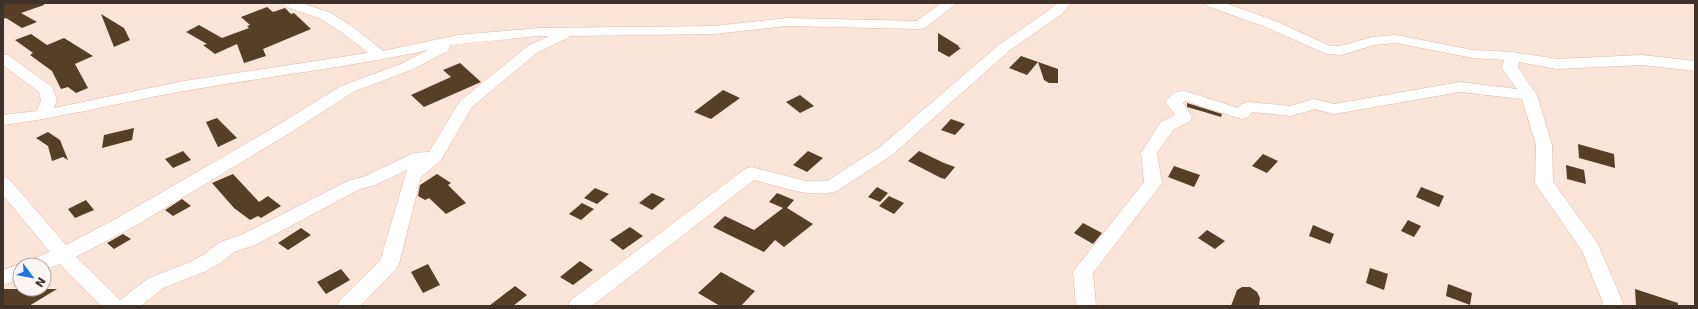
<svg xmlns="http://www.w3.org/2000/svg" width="1698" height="309" viewBox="0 0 1698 309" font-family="'DejaVu Sans',sans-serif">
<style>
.building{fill:#563f26}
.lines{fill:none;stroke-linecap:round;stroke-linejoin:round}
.minor-casing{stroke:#ddbaa6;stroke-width:1}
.minor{fill:#fff;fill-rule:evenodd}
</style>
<rect width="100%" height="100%" fill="#fbe4d8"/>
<path class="building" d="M3,3H44V5L21,13L37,22L22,28L6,18L3,19Z
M267,7L273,12L285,8L291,14L294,13L311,29L263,49L266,56L244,63L237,44L215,54L203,45L207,44L186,32L199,25L222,38L249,28L247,26L250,25L241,17Z
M101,14L124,28L130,40L114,47Z
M938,33L959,46L958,47L961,48L949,57L938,51Z
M31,34L47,45L64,38L93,56L75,64L88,88L76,93L68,87L61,89L52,71L30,55L33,53L15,40Z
M1021,56L1058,69V83H1049L1044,80L1038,62L1027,75L1009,68Z
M460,63L481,82L424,107L411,95L451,77L443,70Z
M723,90L740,98L711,119L694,112Z
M800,95L814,106L800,113L786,102Z
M1187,103L1222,114L1221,117L1201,111L1187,107Z
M217,118L237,138L218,147L206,122Z
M951,119L965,124L955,135L941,130Z
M134,128L132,140L102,148L104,135Z
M48,132L60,140L68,160L63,157L52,161L48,146L36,138Z
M1578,144L1614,154L1615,168L1579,158Z
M183,151L191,160L173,168L165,159Z
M808,151L823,158L807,172L793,165Z
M919,151L944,163L955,167L945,179L941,178L908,161Z
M1263,154L1278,161L1267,173L1252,166Z
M1566,165L1584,170L1586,184L1567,179Z
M1174,166L1200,175L1194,187L1168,177Z
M233,174L259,202L268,196L281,206L261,218L258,216L250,220L234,208L212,183Z
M437,174L451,183L448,185L466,203L446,214L429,198L425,200L418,196L420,185Z
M877,187L888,193L880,202L868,197Z
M1421,187L1444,196L1439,207L1416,197Z
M595,188L609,194L597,204L584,198Z
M652,193L665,199L652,210L639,203Z
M777,193L794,200L787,208L813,224L784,247L775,240L764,252L713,227L725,216L754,230L783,208L769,202Z
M889,196L904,203L894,214L879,206Z
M182,199L191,206L173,216L165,210Z
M86,200L94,210L75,218L68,209Z
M582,203L594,209L581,220L569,214Z
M1408,220L1421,226L1414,237L1401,231Z
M1083,223L1102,233L1093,244L1074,233Z
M1313,225L1334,234L1330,244L1309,236Z
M630,227L643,236L623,250L610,240Z
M301,228L311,235L288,250L278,243Z
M1207,230L1225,241L1215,249L1198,238Z
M123,234L131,239L114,249L107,243Z
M580,261L593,270L573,285L560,277Z
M428,264L440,285L423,293L411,272Z
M1370,268L1388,274L1384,290L1366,283Z
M341,269L350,280L326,294L317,282Z
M721,272L755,291L741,306H720L698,293Z
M1448,284L1472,293L1470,305L1446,296Z
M515,286L527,295L513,306H489Z
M1242,287H1250L1257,292L1260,298L1259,306H1231L1237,290Z
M3,289H57L29,306H3Z
M1635,289L1678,303V306H1641L1636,305Z"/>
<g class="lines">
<g class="minor-casing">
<path id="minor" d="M282,3H302L331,13L354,28L383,51L458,35L539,28L714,26L787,18L917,21L941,3H957L925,28L920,29L787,26L714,34L570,36L568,38L538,52L472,107L441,160L421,177L399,264L396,269L360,306H337L340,300L380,261L407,170L375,185L360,189L255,245L234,252L219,264L204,272L163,288L141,306H101L60,264L44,270V265H27L30,260L50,252L3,195V177L9,179L66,245L121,216L278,125L341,86L401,64L428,50C345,68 262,77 179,92C120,102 62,118 3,125V115L37,111L41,100L39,92L3,65V54L8,55L52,87L57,100L54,108L178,82L368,53L344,34L321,19L284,6ZM539,36H549L528,46L460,101L429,152L414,153L363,177L348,181L241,235L220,242L205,254L190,262L149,278L120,300L76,257L135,226L290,133L353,92L411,70L448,51L450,48L449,45Z
M1057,3H1071L1062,14L1010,50L892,155L837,191C810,199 780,186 754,180L592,306H568L571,300L745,169L751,167L806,181H827L880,147L1000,44L1052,8Z
M1205,3H1225L1278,22L1330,46H1340L1372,37L1396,35L1473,50L1512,52L1557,59L1642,55L1695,61V71L1642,65L1557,69L1519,62L1518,68L1537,95L1552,145L1553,182L1598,244L1623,303L1622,306H1602L1603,303L1582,251L1535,183L1536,145L1522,99L1460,92L1334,114L1315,109L1291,116L1252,112L1247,118L1241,119L1185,101L1183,103L1192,117L1190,121L1173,130L1157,153L1162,183L1093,273L1096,306H1076L1073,272L1144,182L1141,153L1161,122L1175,115L1166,102C1171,94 1178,89 1188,92L1238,108L1242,104L1248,102L1290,106L1314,99L1334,104L1460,82L1517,89L1502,68L1504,60L1473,58L1396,43L1374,45L1341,55L1327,54L1268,28L1207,6Z
M20,264L24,265H20V279L3,285V270Z"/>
</g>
<use href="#minor" class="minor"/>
</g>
<rect width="1698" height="309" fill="none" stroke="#40322a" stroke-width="8"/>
<g transform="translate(32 277) rotate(122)"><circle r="19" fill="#fdf5f1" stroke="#b1a7a1"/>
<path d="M0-3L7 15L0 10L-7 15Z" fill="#1e75df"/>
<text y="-6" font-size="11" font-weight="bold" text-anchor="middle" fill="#40322a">N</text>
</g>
</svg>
